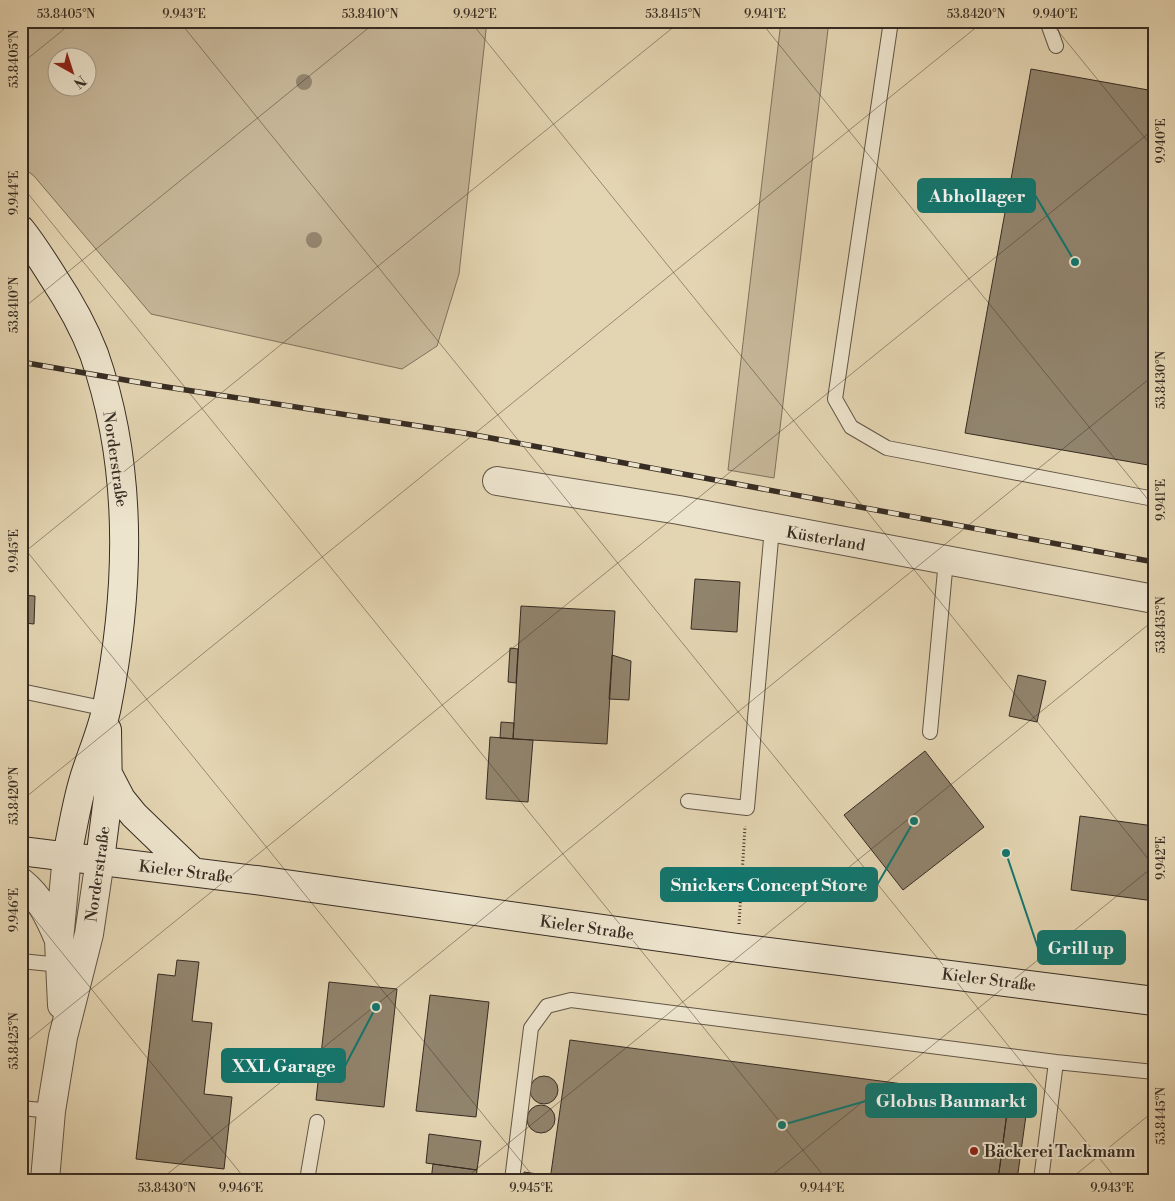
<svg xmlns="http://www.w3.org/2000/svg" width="1175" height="1201" viewBox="0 0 1175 1201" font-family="'Libre Bodoni',serif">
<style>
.green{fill:#c7b89a;stroke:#7f725e;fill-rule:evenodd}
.building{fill:#91846d;stroke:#372c23}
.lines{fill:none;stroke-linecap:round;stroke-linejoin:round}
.service-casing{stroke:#625647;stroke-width:16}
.minor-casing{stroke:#625647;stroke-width:30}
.secondary-casing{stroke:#372c23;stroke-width:30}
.path{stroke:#372c23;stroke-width:3;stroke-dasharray:1 2.5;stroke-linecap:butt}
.service{stroke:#ede4cd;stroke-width:14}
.minor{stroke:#ede4cd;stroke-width:28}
.secondary{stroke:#ede4cd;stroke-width:28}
.rail-casing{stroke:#372c23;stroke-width:5.5}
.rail{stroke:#ede4cd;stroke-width:4;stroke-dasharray:11;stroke-linecap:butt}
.tree{fill:#958771}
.ticks{fill:none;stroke:#372c23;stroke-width:1;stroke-opacity:0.45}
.poi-dot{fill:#8f2418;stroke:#ede4cd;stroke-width:2}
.labels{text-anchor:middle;stroke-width:4;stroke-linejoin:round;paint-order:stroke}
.street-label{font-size:16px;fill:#372c23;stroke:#ede4cd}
.poi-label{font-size:16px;font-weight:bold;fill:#372c23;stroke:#ede4cd;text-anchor:start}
.leader{fill:none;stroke:#0f766e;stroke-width:2}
.callout-dot{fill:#0f766e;stroke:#ede4cd;stroke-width:2}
.callout{fill:#0f766e;stroke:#0f766e;stroke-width:2}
.callout-label{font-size:18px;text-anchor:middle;font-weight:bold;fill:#fff}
.neatline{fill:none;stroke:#372c23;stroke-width:2}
.ticks-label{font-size:12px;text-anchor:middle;fill:#372c23}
</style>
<rect width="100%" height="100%" fill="#e4d5b2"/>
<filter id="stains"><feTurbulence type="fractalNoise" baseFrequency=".004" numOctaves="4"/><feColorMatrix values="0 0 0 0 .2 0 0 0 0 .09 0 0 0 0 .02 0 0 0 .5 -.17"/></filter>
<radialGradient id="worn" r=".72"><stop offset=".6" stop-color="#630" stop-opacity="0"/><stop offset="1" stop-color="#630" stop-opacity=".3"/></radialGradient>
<path class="green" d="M21,21H487L459,274L437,346L402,369L151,314L34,176L21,166ZM58,58H88V88H58Z
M781,21H829L774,478L728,470Z"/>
<path class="building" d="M1031,69L1154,91V466L965,433Z
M695,579L740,582L737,632L691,629Z
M21,595L35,596L34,624L24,623L23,660H21Z
M521,606L615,611L607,744L513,739Z
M510,648L518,649L516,683L508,682Z
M612,655L631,661L629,700L609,699Z
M1018,675L1046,681L1037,722L1009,716Z
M501,722L514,723L513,739L500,738Z
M490,737L533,740L528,802L486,799Z
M925,751L984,827L903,890L844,815Z
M1080,816L1154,826V901L1071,890Z
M177,960L199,962L192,1021L212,1023L204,1094L232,1097L224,1169L136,1159L158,974L175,976Z
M329,982L397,989L384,1107L316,1100Z
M430,995L489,1002L476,1117L416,1111Z
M570,1040L1009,1098L998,1180H550Z
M530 1090a14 14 0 1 1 28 0a14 14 0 1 1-28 0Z
M1009,1098L1028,1101L1017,1180H998Z
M527 1119a14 14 0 1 1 28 0a14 14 0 1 1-28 0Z
M429,1134L481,1141L477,1170L426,1163Z
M433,1164L477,1170L476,1180H431Z
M524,1172L551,1176L550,1180H523Z"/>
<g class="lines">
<g class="service-casing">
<path id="service" d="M891,21L835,399L851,427L887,448L1154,499
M1047,21L1056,46
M21,691L107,709
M930,732L946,560
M688,801L747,808L772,528
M21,961L60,965
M21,1108L51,1111
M307,1180L317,1122
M512,1180L531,1028L547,1006L571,1000L1056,1062L1154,1072
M1041,1180L1056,1062"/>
</g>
<g class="minor-casing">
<path id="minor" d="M497,481L679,510L1154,599
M21,882C40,897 50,918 59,940
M62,1005L59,940L67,856
M45,1180L51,1111L63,1037L89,934L100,860"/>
</g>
<g class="secondary-casing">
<path id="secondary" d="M21,230C33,245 43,261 53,277C69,301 84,328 94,354C134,468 130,590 107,706C102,732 90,757 83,782C76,806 72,832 67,856
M108,774L121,799L134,815L193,872
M21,851L256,880L738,948L1154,1001
M100,860L108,797L107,730"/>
</g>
<path class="path" d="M716,876L741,903
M739,924L745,826"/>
<use href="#service" class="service"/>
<use href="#minor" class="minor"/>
<use href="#secondary" class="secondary"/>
<g class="rail-casing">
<path id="rail" d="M21,362L160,386L464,433L1154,562"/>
</g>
<use href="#rail" class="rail"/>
</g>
<g class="tree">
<circle cx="304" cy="82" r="8"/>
<circle cx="314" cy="240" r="8"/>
</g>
<path class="ticks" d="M179,21L1117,1180M470,21L1154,866M760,21L1154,507M1050,21L1154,149M21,64L74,21M21,185L827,1180M21,310L377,21M21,544L536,1180M21,555L681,21M21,801L984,21M21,902L246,1180M21,1046L1154,129M160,1180L1154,375M463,1180L1154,620M766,1180L1154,866M1069,1180L1154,1111"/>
<circle class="poi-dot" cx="974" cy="1151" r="5"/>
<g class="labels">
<g class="street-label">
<text transform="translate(116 459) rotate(82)" y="6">Norderstraße</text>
<text transform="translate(826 538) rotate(10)" y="6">Küsterland</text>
<text transform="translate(186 871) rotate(7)" y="6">Kieler Straße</text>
<text transform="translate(97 874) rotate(-82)" y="6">Norderstraße</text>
<text transform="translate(587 927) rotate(8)" y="6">Kieler Straße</text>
<text transform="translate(989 979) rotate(7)" y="6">Kieler Straße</text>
</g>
<g class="poi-label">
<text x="984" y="1157">Bäckerei Tackmann</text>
</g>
</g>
<path class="leader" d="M1075 262L1035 195M914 821L877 885M1006 853L1038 948M376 1007L345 1066M782 1125L866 1101"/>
<g class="callout-dot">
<circle cx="1075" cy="262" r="5"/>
<circle cx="914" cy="821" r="5"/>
<circle cx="1006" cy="853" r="5"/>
<circle cx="376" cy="1007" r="5"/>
<circle cx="782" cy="1125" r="5"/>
</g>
<g class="callout">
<rect x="918" y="179" width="117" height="33" rx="5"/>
<rect x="661" y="868" width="216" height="33" rx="5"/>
<rect x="1038" y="931" width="87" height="33" rx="5"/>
<rect x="222" y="1049" width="123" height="33" rx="5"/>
<rect x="866" y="1084" width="170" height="33" rx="5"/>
</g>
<g class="callout-label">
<text x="977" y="202">Abhollager</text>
<text x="769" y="891">Snickers Concept Store</text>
<text x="1081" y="954">Grill up</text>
<text x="284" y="1072">XXL Garage</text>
<text x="951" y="1107">Globus Baumarkt</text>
</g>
<rect width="1175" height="1201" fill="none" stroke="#e4d5b2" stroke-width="55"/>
<g transform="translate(72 72) rotate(141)"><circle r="24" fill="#ede4cd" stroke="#a49a89"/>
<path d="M0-4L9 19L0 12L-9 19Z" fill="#8f2418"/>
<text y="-8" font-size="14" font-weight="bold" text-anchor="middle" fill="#372c23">N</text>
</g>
<rect x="28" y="28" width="1120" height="1146" class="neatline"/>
<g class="ticks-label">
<text x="66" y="18">53.8405°N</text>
<text x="184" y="18">9.943°E</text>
<text x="370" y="18">53.8410°N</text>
<text x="475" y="18">9.942°E</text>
<text x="673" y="18">53.8415°N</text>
<text x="765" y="18">9.941°E</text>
<text x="976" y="18">53.8420°N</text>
<text x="1055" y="18">9.940°E</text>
<text transform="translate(14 59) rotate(-90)" y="4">53.8405°N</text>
<text transform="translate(1161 141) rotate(-90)" y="4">9.940°E</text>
<text transform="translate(14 193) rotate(-90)" y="4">9.944°E</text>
<text transform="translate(14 305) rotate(-90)" y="4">53.8410°N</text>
<text transform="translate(1161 380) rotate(-90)" y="4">53.8430°N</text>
<text transform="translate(1161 500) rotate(-90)" y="4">9.941°E</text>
<text transform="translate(14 551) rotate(-90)" y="4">9.945°E</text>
<text transform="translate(1161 625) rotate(-90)" y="4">53.8435°N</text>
<text transform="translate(14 796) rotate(-90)" y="4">53.8420°N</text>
<text transform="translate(1161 858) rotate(-90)" y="4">9.942°E</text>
<text transform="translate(14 910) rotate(-90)" y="4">9.946°E</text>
<text transform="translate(14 1041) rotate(-90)" y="4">53.8425°N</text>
<text transform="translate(1161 1116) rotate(-90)" y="4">53.8445°N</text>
<text x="167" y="1192">53.8430°N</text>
<text x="241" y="1192">9.946°E</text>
<text x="531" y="1192">9.945°E</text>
<text x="822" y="1192">9.944°E</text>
<text x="1112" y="1192">9.943°E</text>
</g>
<rect width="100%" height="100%" filter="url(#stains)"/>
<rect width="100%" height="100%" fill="url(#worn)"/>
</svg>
